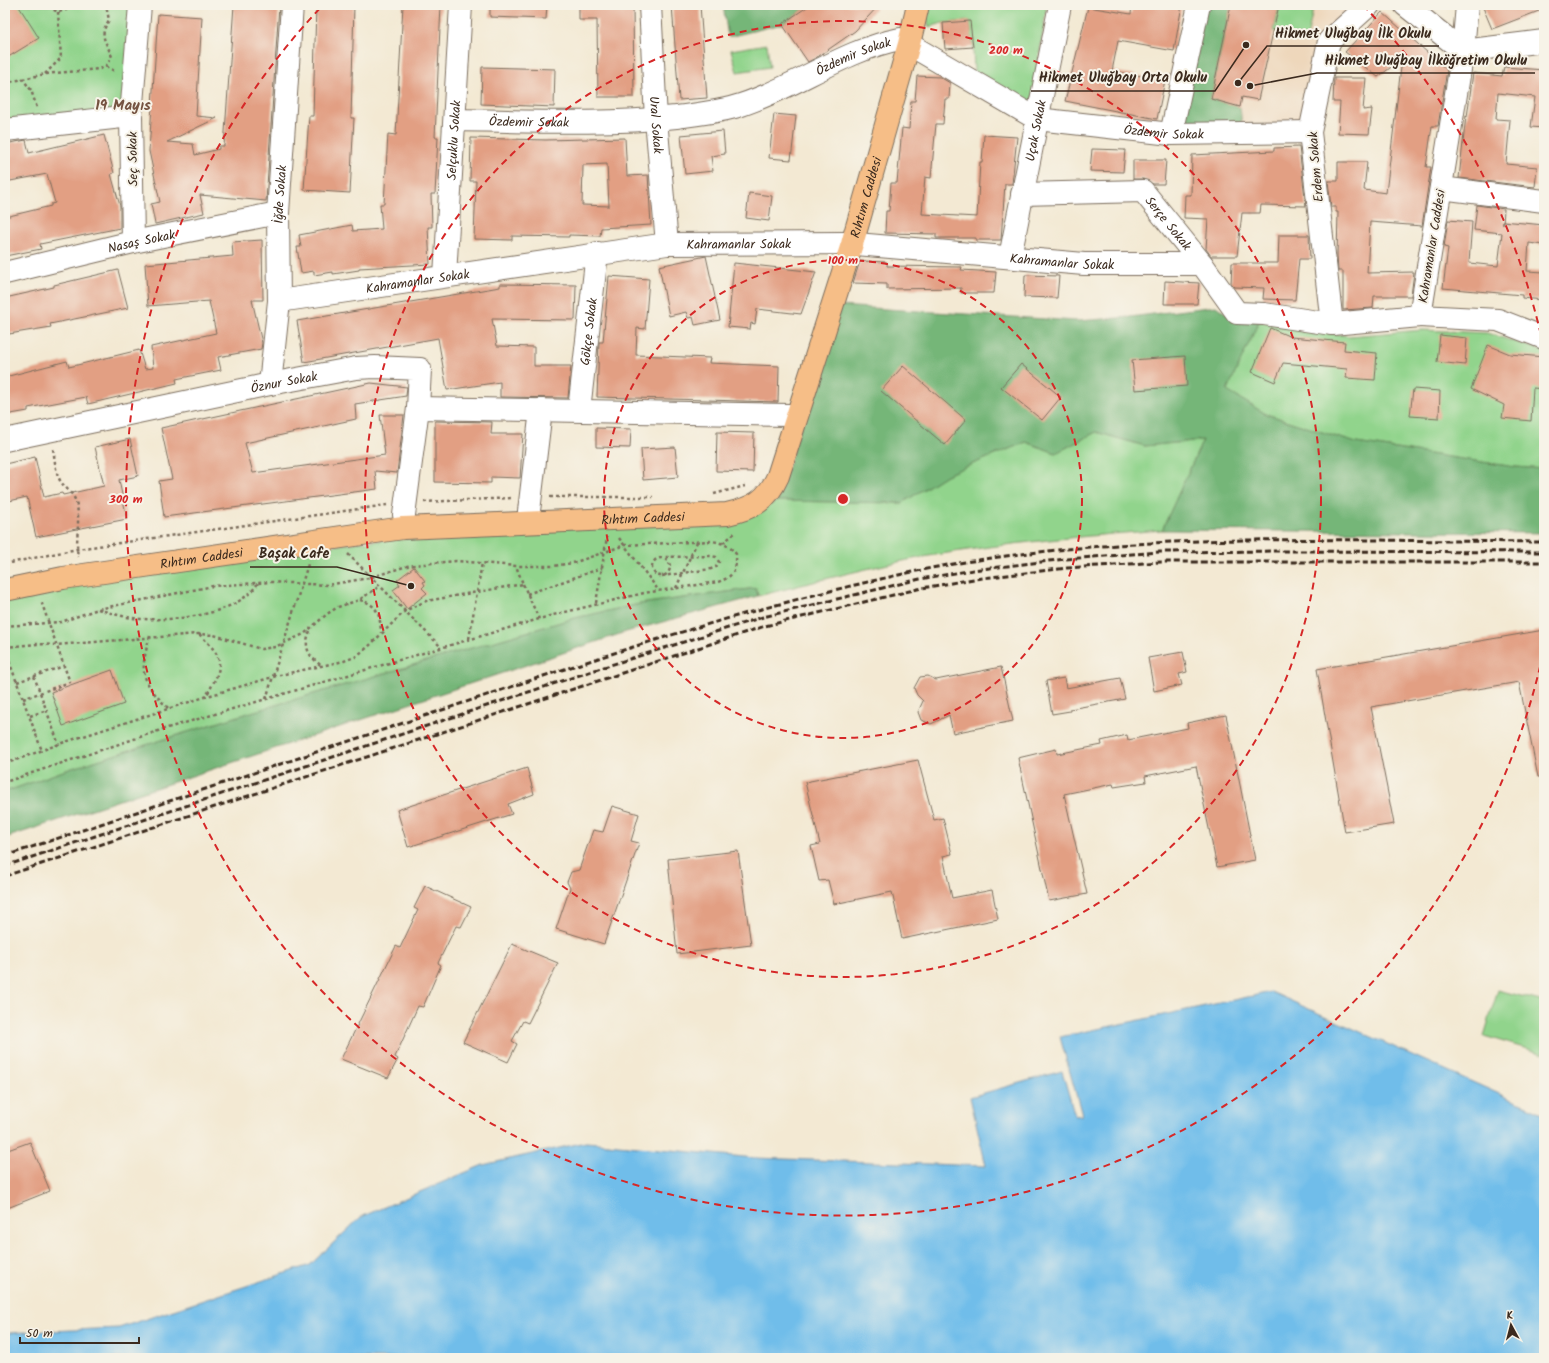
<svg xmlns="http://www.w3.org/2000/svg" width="1549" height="1363" viewBox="0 0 1549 1363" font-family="Kalam,sans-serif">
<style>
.built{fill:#eed7bb}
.green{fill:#91d48c;stroke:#667f55}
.forest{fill:#74b678;stroke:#58704b}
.water{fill:#70bdea;stroke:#567484}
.building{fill:#e29f83;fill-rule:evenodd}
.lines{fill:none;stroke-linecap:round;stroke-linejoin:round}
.minor-casing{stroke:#7b6d5d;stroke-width:24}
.major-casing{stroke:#7b6d5d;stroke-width:24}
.path{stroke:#7b6d5d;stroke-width:2.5;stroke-dasharray:3 3;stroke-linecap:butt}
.minor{stroke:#fff;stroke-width:22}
.major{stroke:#f6be87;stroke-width:22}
.rail{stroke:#3b2a1e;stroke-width:3;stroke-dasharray:6 3;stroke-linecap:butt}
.ring{fill:none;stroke:#d62828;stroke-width:2;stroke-dasharray:7 5}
.labels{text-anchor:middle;stroke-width:4;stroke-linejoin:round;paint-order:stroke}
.street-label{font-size:13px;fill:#3b2a1e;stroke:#f7f3e8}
.quarter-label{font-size:15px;font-weight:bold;fill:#755341;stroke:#f7f3e8}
.centre{fill:#d62828;stroke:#f7f3e8;stroke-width:2}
.ring-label{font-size:12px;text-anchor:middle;font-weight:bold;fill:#d62828;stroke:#f7f3e8;stroke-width:4;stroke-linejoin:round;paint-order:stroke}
.leader{fill:none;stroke:#3b2a1e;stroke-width:1.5}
.callout-dot{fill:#3b2a1e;stroke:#f7f3e8;stroke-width:1.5}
.callout-label{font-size:14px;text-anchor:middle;font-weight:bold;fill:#3b2a1e;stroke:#f7f3e8;stroke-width:4;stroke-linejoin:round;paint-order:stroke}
</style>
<rect width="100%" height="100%" fill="#f7f3e8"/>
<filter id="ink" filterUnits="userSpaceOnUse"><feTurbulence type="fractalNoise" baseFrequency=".025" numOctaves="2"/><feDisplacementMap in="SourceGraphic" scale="8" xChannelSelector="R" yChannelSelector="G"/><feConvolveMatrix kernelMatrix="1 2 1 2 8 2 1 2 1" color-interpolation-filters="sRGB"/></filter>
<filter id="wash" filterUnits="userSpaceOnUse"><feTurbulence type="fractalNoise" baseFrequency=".012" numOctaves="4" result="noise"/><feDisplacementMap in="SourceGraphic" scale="16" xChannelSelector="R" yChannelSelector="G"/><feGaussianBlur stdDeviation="0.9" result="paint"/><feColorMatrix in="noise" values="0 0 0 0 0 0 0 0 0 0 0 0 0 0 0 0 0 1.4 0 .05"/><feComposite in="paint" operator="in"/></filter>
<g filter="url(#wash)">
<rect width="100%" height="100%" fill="#f3e9d3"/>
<path class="built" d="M1199,5H1369L1329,41L1310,132L1171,134Z"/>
<path class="green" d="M5,5H140L131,116L5,130Z
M923,5H1047L1031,111L974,73L973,47L970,21L943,23L929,27Z
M1279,5H1314L1307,38L1274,31Z
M767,44L770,67L737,72L731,50Z
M1259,321L1349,336L1423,330L1487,333L1544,351V469L1515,467L1356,443L1266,414L1226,391Z
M1096,432L1145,446L1203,440L1162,530C1084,536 1006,543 929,556C872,566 815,582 758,596L756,588L640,604L575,618L255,711L66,770L5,792V600L108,579L359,542L434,537L542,535L554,529L741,519L777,501L902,503L946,475L1026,442L1056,453Z
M1498,990L1544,1002V1054L1484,1036Z"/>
<path class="forest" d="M723,5H810L782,24L728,37Z
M1199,5H1231L1211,99L1240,107L1243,133L1171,134Z
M839,306L1077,321L1130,317L1216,306L1227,314L1259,321L1227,391L1266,414L1356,443L1515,467L1544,469V533L1162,530L1203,440L1145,446L1096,432L1056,453L1026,442L946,475L902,503L777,501Z
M756,588L758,596L626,632L5,838V792L66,770L255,711L575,618L640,604Z"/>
<path class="water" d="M1271,992L1544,1114V1358H5V1333L119,1328L310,1265L361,1217L483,1165L586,1142L755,1158L986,1166L970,1097L1062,1071L1075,1116L1082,1115L1060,1037Z"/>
<g id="blocks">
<path class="building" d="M5,5H18L39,38L5,59Z
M234,5H279L266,201L200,195L204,213L155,224L151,204L160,202L149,151L158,14L202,17L196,116L217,118L167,142L193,144L195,155L219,149V146H224Z
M316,5H354L351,118H354L350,193L304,190L309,116H313Z
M403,5H441L435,137H438L435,194H431L432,227H428L430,264L359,268V270L333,274V272L314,275V271L301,273L297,247H301L299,235L352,225L353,231L382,229L380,204H384L388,134L396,135Z
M490,5H547L546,19L490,17Z
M579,5H633L634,97H598L597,20H579Z
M672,5H700L707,98L679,100Z
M810,5H879L855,31L819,56L808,62L782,24Z
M1132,5H1182L1174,51L1118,41L1112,71L1165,80L1157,119L1065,101L1088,7L1131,14Z
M1231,5H1279L1258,100L1242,97L1240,107L1211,99Z
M1482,5H1544V9L1492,29Z
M1382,12L1447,70L1438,126H1432L1426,167H1431L1422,226L1370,222L1367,273L1414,272L1411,296H1374L1373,308L1343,310V271H1338L1337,256L1338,212H1336V207H1331L1328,181H1338V162H1367L1364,190L1386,193L1402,59L1378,77L1345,52Z
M970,21L973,47L945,49L943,23Z
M482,67L555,69L554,107L481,104Z
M1504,67L1544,70V128L1531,127L1535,97L1498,93L1496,119L1510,120L1506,164L1537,167L1535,187L1459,178L1466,116L1467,117L1473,73L1502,76Z
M917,76L940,77L950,83L949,99H945L943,124H936L931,178L925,177L922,214L977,217L980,162H982L984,135L1017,137L1012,184H1005L1001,240H976V238H936V234L885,233L886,211H889L891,183H897L902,128L909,129L911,101H915Z
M1334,78H1366L1363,110L1372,109L1369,134L1338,133L1340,102H1333Z
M774,114L796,116L791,160L769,158Z
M723,131L725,154L711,156L713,171L685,174L681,135Z
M104,135L114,173L111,174L120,206V228L40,244L41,249L5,256V217L51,206V204L55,203L47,174L5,182V144L26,140L29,153Z
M471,138L546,140L625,138L627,176L648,175L651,225L601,228L600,236L569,235V237L512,236V240L474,239L476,181H470ZM607,164L609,206L582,205L583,165Z
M1299,147L1306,206L1261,205L1260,213H1242L1237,256H1211L1206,249L1208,219L1184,218L1185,195H1191L1192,155L1274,151V148Z
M1092,149L1125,150L1123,172L1090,171Z
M1133,160H1166L1164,184H1153L1143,179H1133Z
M749,193L772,196L769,221L746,218Z
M1477,205L1504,209L1503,225V221L1544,225V245L1529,243L1527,271L1544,272V300L1522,298V295L1443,288L1448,248L1444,247L1448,220L1472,222L1469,263L1498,266L1502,233L1474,230Z
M1279,235H1309L1310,259H1299L1295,300L1263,299L1264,288L1234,287L1231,284L1232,263H1278Z
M262,240L263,300H252L262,343L261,349L218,357L221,370L176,379L177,383L88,404L86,397L28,408V411L5,415V377L67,361L69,367L139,350L145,369L153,368L151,347L216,333L209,301L148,306L145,264L233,256L232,242Z
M706,256L720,320L695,325L693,317L688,318L686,312L669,316L659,266Z
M860,261L887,262V266L962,267L961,270L996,272L994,293H961V288L887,289V284L853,283Z
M734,263L816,272L801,314L757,309L755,324L751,323L750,329L728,327Z
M118,270L128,308L50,324L51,327L9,334L5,315V298L54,287V285Z
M1025,275L1059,276L1057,298L1024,297Z
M609,276L649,279L645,329L637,328L636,355L710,358L709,363L779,366L778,402L597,397L599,342H603Z
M1165,281L1199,283L1197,304H1164Z
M500,284L576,285L575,320L492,319L497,346L534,347V366H571L568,398L500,397V382L447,390L438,338L304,362L297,321L500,287Z
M1270,328L1291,337L1345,342L1344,350L1377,353L1375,380L1346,378L1347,369L1283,363L1275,382L1252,372Z
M1440,335L1467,338L1465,365L1437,362Z
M1488,345L1510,354L1544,357V389L1533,388L1531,421L1502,418L1504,405L1471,389Z
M1185,356L1187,386L1135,390L1132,360Z
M1021,364L1061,397L1042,420L1001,387Z
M903,366L966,420L945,445L881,391Z
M371,383L407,387L406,396L355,404L356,419L245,443L253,473L385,455L380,415H404L397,473L375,471L377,489L164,517L159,481L172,479L161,428Z
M1413,389L1440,391L1439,418L1410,416Z
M435,421L492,422L491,434H523L520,478L491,477V483L435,482Z
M596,428L631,429L630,448L596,447Z
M717,432L754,433L753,472L716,471Z
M130,439L138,476L119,480L127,519L36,537L27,497L9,501L5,483V464L35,457L44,497L62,493L63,495L104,486L95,447Z
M675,447L678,477L643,480L641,449Z
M414,567L425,581L423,582L425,585L422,588L427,593L407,609L393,590L400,585L397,580Z
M1544,630V777H1538L1519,682L1371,707L1394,824L1345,832L1317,669Z
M1183,652L1187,672L1179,674L1182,685L1154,691L1148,658Z
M1001,667L1013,721L953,733L949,715L931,724L921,720L918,712L923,701L917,695L914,688L920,677L928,676L936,680Z
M112,670L124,704L63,726L51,692Z
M1064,678L1066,688L1120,678L1125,699L1070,709V711L1052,714L1046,681Z
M1226,715L1255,860L1217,867L1196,766L1145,776L1146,782L1114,787L1113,784L1064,794L1087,894L1049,901L1018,758L1056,749L1057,754L1102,745L1101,741L1127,735L1128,740L1188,728L1187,723Z
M918,760L934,820L943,818L952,854L943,856L952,898L992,890L998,919L902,939L892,892L834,904L828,880L819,881L811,846L820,844L805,782Z
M527,768L534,794L508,804L512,814L408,847L397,810Z
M612,806L639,814L631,841L639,843L604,944L556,929L570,888L567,882L571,872L579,870L593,830L603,832Z
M738,851L751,945L677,954L668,859Z
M425,886L471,907L461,927L456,926L438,963L441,965L423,1007L418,1006L395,1057L398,1059L388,1078L341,1059L396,946L400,948L418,910L414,908Z
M512,944L558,963L528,1023L523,1021L512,1041L517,1044L508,1062L463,1042Z
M30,1142L50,1191L5,1209V1151Z"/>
</g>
</g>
<g filter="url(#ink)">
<use href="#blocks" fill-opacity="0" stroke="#7b6d5d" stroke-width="1"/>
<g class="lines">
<g class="minor-casing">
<g id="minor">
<path id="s1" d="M650,5L656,119L667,244"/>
<path d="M1405,5L1463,51L1544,41"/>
<path d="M1467,5L1463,51L1420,316L1498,320L1544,338"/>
<path id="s2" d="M455,120C529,121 603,125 676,117C698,114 720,112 741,105C796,87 844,50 900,39L1037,119L1171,134L1310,132"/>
<path d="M5,130L131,116"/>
<path d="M1171,134L1199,5"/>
<path d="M1441,188L1544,201"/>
<path id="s3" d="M1022,194L1143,191L1202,264L1237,313L1264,314L1332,324L1420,316"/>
<path d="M133,242L131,116L140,5"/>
<path id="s4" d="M1010,257L1060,5"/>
<path id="s5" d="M5,273L133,242L278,213"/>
<path id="s6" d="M445,276L461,5"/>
<path id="s7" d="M279,301L667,244L845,243L1084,264H1202"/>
<path d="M1332,324L1310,132L1329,41L1369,5"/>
<path id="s8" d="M270,384L279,301L278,213L292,5"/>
<path d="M418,408L790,415"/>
<path id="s9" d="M579,410L597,253"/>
<path id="s10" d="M5,440L270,384L356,368L375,367L420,369L418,408L404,515"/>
<path d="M529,511L541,410"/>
</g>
</g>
<g class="major-casing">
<g id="major">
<path id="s11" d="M5,590L63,578L403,528L727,514C753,508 767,501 778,476L852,244L909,44L918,5"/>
</g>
</g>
<path class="path" d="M51,5L52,9L58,12L66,10L71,5
M106,66L116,72
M45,74L61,58L58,12
M22,78L31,90L37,108
M5,83L45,74L100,69L106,66L112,57C106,40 98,37 109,20L106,5
M53,449C55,459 55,473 61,482C66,489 73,493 76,502C81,519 75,539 78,557
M714,494L745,486
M550,497H653
M424,502L513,498
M619,538L659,591
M723,543L736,532
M348,554L441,647
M652 567a9 9 0 1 1 18 0a9 9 0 1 1-18 0Z
M5,564L77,549L387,505
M662,576L711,569L716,567L719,562L716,557L712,556L663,557
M523,584L539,619
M676,588L697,542
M527,594L602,568
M360,600C379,605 380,616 381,633
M596,603L607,537
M98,609C113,614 127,618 143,619C176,621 239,615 258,583
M5,626L61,622L98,609L213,586L271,582L327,585L369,578L407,566L432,563L456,561L516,566H553L573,563L625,545L712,541C723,543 729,545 736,554C737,570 733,577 718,582L644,593L553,615L164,729L5,782
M310,631C303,647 308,656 322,666
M199,634C225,658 224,666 206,696
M150,636C139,673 141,681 168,708
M469,639L482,563
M5,647L37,644L56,645L198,634L214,635L261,649L275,647L304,634L327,614L338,607L359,600L380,586
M5,650L42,751
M34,676L59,745
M17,682L64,666L41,601
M23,699L70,682L64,666
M266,699L309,561
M30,716L47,710
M5,764L62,743L211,695L280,675L344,661L355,657L368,647L405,611L426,601L523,584L516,566"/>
<use href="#minor" class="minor"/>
<use href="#major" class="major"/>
<path class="rail" d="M5,856C169,801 332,747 496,692C614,652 733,614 855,585C893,576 932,567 972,561C1160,531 1354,541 1544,542
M5,866L604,667L763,617L920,579L973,570L1066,559L1160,552L1285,551L1544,552
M5,876L765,626L922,588L974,579L1067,568L1161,562H1544"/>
</g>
</g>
<g class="ring">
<circle cx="843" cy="499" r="239"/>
<circle cx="843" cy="499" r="478"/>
<path d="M1543 654A717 717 0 1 1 323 5M1363 5A717 717 0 0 1 1543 344"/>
</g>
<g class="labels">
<g class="street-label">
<text dy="5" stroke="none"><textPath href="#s2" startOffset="410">Özdemir Sokak</textPath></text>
<text dy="5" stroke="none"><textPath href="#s2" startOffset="74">Özdemir Sokak</textPath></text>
<text dy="5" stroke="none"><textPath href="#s1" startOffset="120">Ural Sokak</textPath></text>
<text dy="5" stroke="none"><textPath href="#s4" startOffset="129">Uçak Sokak</textPath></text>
<text dy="5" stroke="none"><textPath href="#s2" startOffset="746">Özdemir Sokak</textPath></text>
<text dy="5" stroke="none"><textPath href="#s6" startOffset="136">Selçuklu Sokak</textPath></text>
<text transform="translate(132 159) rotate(-91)" y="5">Seç Sokak</text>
<text transform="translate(1315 167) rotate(-95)" y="5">Erdem Sokak</text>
<text dy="5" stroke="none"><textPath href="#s8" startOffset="190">İğde Sokak</textPath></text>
<text dy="5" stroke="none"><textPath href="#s11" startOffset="1086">Rıhtım Caddesi</textPath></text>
<text dy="5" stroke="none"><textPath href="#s3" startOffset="162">Serçe Sokak</textPath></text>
<text dy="5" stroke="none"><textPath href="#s5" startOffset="140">Nasaş Sokak</textPath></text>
<text dy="5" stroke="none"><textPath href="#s7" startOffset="464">Kahramanlar Sokak</textPath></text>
<text transform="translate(1431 246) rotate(-81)" y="5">Kahramanlar Caddesi</text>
<text dy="5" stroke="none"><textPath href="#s7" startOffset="788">Kahramanlar Sokak</textPath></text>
<text dy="5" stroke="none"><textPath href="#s7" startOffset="140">Kahramanlar Sokak</textPath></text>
<text dy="5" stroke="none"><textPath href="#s9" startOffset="79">Gökçe Sokak</textPath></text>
<text dy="5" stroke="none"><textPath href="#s10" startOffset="285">Öznur Sokak</textPath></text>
<text dy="5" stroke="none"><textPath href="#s11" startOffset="643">Rıhtım Caddesi</textPath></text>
<text dy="5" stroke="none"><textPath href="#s11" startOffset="199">Rıhtım Caddesi</textPath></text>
</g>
<g class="quarter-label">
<text x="123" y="110">19 Mayıs</text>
</g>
</g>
<circle cx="843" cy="499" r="6" class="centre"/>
<g class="ring-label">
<text x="1006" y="54">200 m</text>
<text x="843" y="264">100 m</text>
<text x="126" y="503">300 m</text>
</g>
<path class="leader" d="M1238 83L1267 46H1439M1250 86L1317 73H1535M1246 45L1215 91H1031M411 586L337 567H250"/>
<g class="callout-dot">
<circle cx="1238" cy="83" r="4"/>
<circle cx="1250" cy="86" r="4"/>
<circle cx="1246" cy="45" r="4"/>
<circle cx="411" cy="586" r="4"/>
</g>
<g class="callout-label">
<text x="1353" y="38">Hikmet Uluğbay İlk Okulu</text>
<text x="1426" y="65">Hikmet Uluğbay İlköğretim Okulu</text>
<text x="1123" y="82">Hikmet Uluğbay Orta Okulu</text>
<text x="294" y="558">Başak Cafe</text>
</g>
<rect width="1549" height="1363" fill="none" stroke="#f7f3e8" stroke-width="20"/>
<g transform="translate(1511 1325) rotate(353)" stroke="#f7f3e8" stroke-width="3" paint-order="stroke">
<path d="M0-3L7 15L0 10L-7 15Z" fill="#3b2a1e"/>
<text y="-6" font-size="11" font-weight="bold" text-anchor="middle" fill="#3b2a1e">K</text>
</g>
<path d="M20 1337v6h119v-6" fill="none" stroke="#3b2a1e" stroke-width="2"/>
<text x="26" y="1337" font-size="12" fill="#3b2a1e" stroke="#f7f3e8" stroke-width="3" paint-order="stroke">50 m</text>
</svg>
